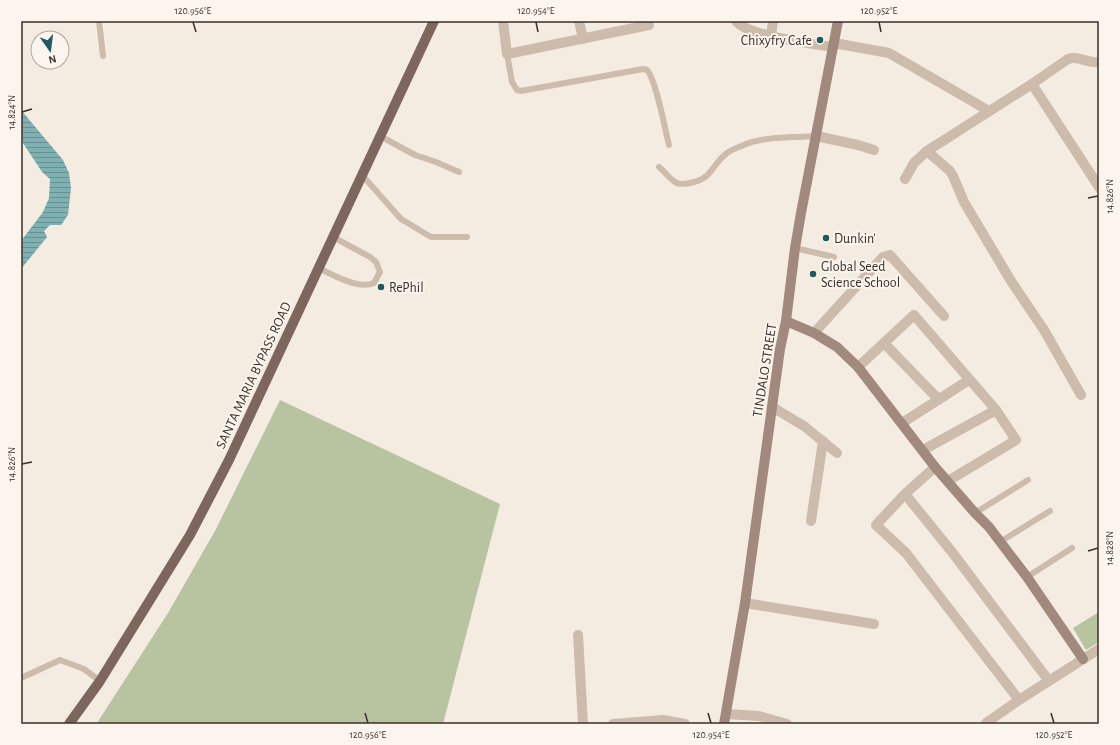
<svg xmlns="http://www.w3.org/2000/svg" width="1120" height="745" viewBox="0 0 1120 745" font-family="'Alegreya Sans',sans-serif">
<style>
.green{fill:#b8c4a0}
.water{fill:url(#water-rules)}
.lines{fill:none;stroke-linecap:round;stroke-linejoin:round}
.lane{stroke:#cdbbac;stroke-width:6}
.street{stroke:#cdbbac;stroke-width:10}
.secondary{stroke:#a18a7d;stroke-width:10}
.primary{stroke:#7d675c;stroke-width:10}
.ticks{fill:none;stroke:#3b302b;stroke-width:1.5}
.poi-dot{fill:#1f5a5e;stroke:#fbf5ee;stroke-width:1.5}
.labels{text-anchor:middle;stroke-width:4;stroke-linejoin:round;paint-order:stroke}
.poi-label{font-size:14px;fill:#3b302b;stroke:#fbf5ee;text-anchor:start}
.street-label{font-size:14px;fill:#3b302b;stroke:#fbf5ee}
.neatline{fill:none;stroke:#3b302b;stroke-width:1.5}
.ticks-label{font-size:10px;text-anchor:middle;fill:#3b302b}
</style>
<defs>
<pattern id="water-rules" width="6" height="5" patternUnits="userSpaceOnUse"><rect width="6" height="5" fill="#7fb0b2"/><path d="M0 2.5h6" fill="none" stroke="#699091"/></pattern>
</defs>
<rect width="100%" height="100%" fill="#f4ebe1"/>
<path class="green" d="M280,400L500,504L443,724L97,723L168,613L215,531Z
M1099,612V642L1086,650L1073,628Z"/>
<path class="water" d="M21,110L63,160L69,173L71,188L68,215L61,225H50L44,231L47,237L21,269V241L43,212L49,198L50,179L42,172L21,140Z"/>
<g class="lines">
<path class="lane" d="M99,21L103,56
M507,54L512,82L517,90L521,91L643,69L647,70C656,79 665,130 669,145
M380,136L415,155L436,162L459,172
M659,167C664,171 669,178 675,182C679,185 685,184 690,183C713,179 711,165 727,153C732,149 740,147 746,144C768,136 794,138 816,136
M362,175L401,219L431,237H467
M795,248L834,257
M318,268C334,275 358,290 374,283L380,272L376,262L370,257L333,237
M975,513L1028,480
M1000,542L1050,511
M1027,577L1072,548
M21,678L60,660L84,669L100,681"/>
<path class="street" d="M503,21L507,54L649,25L648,21
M579,21L583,39
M736,21C747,36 813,44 833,47
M771,36L773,21
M834,43L889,53L989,111
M1032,84L1099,187
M816,136L858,145L874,150
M927,151L950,171L953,176L964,202L1011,281L1044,330L1081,395
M905,179L914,163L927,151L1032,84L1068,59C1079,55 1088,64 1099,62
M814,333L883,257L890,255L944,316
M884,343L939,400
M858,367L914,315L996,410L1016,440L948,481
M772,407L804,426L837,453
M902,423L969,380
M923,450L996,410
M935,467L905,494L876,525L906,553L1019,700
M905,494L952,552L1049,681
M811,521L823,441
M745,603L874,624
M578,635L583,724
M726,714L759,716L787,724
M986,723L1019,700L1099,649
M613,724L663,720L685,724"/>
<path class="secondary" d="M786,321L814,333L837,347L858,367L935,467L975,513L989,527L1027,577L1083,659
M724,724L745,603L780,349L786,321L795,248L801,213L838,21"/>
<path class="primary" d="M69,724L100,681L190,535L229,460L434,21"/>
</g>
<path class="ticks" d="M193,22L196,32M536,22L538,32M879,22L881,32M22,112L32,109M1088,198L1098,196M22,464L32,462M1088,551L1098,548M365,713L368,723M708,713L711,723M1051,713L1054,723"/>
<g class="poi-dot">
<circle cx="820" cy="40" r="4"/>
<circle cx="826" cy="238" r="4"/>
<circle cx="813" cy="274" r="4"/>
<circle cx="381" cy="287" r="4"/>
</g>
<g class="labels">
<g class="poi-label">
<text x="812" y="45" text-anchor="end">Chixyfry Cafe</text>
<text x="834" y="243">Dunkin'</text>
<text x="821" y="271">Global Seed<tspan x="821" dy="16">Science School</tspan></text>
<text x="389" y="292">RePhil</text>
</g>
<g class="street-label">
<text transform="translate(764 370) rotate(-81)" y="5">TINDALO STREET</text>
<text transform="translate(253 375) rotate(-65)" y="5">SANTA MARIA BYPASS ROAD</text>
</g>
</g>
<rect width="1120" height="745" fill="none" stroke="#fbf5ee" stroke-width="44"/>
<g transform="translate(50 50) rotate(166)"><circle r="19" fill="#fbf5ee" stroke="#aea6a0"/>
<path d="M0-3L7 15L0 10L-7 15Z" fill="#1f5a5e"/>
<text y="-6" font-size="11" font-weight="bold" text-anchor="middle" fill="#3b302b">N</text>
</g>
<rect x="22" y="22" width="1076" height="701" class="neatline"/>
<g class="ticks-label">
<text x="193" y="14">120.956°E</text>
<text x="536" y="14">120.954°E</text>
<text x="879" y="14">120.952°E</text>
<text transform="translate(11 112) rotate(-90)" y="4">14.824°N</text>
<text transform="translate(1109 196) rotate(-90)" y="4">14.826°N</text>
<text transform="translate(11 464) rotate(-90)" y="4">14.826°N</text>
<text transform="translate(1109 548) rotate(-90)" y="4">14.828°N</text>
<text x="368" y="738">120.956°E</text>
<text x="711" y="738">120.954°E</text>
<text x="1054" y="738">120.952°E</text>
</g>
</svg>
